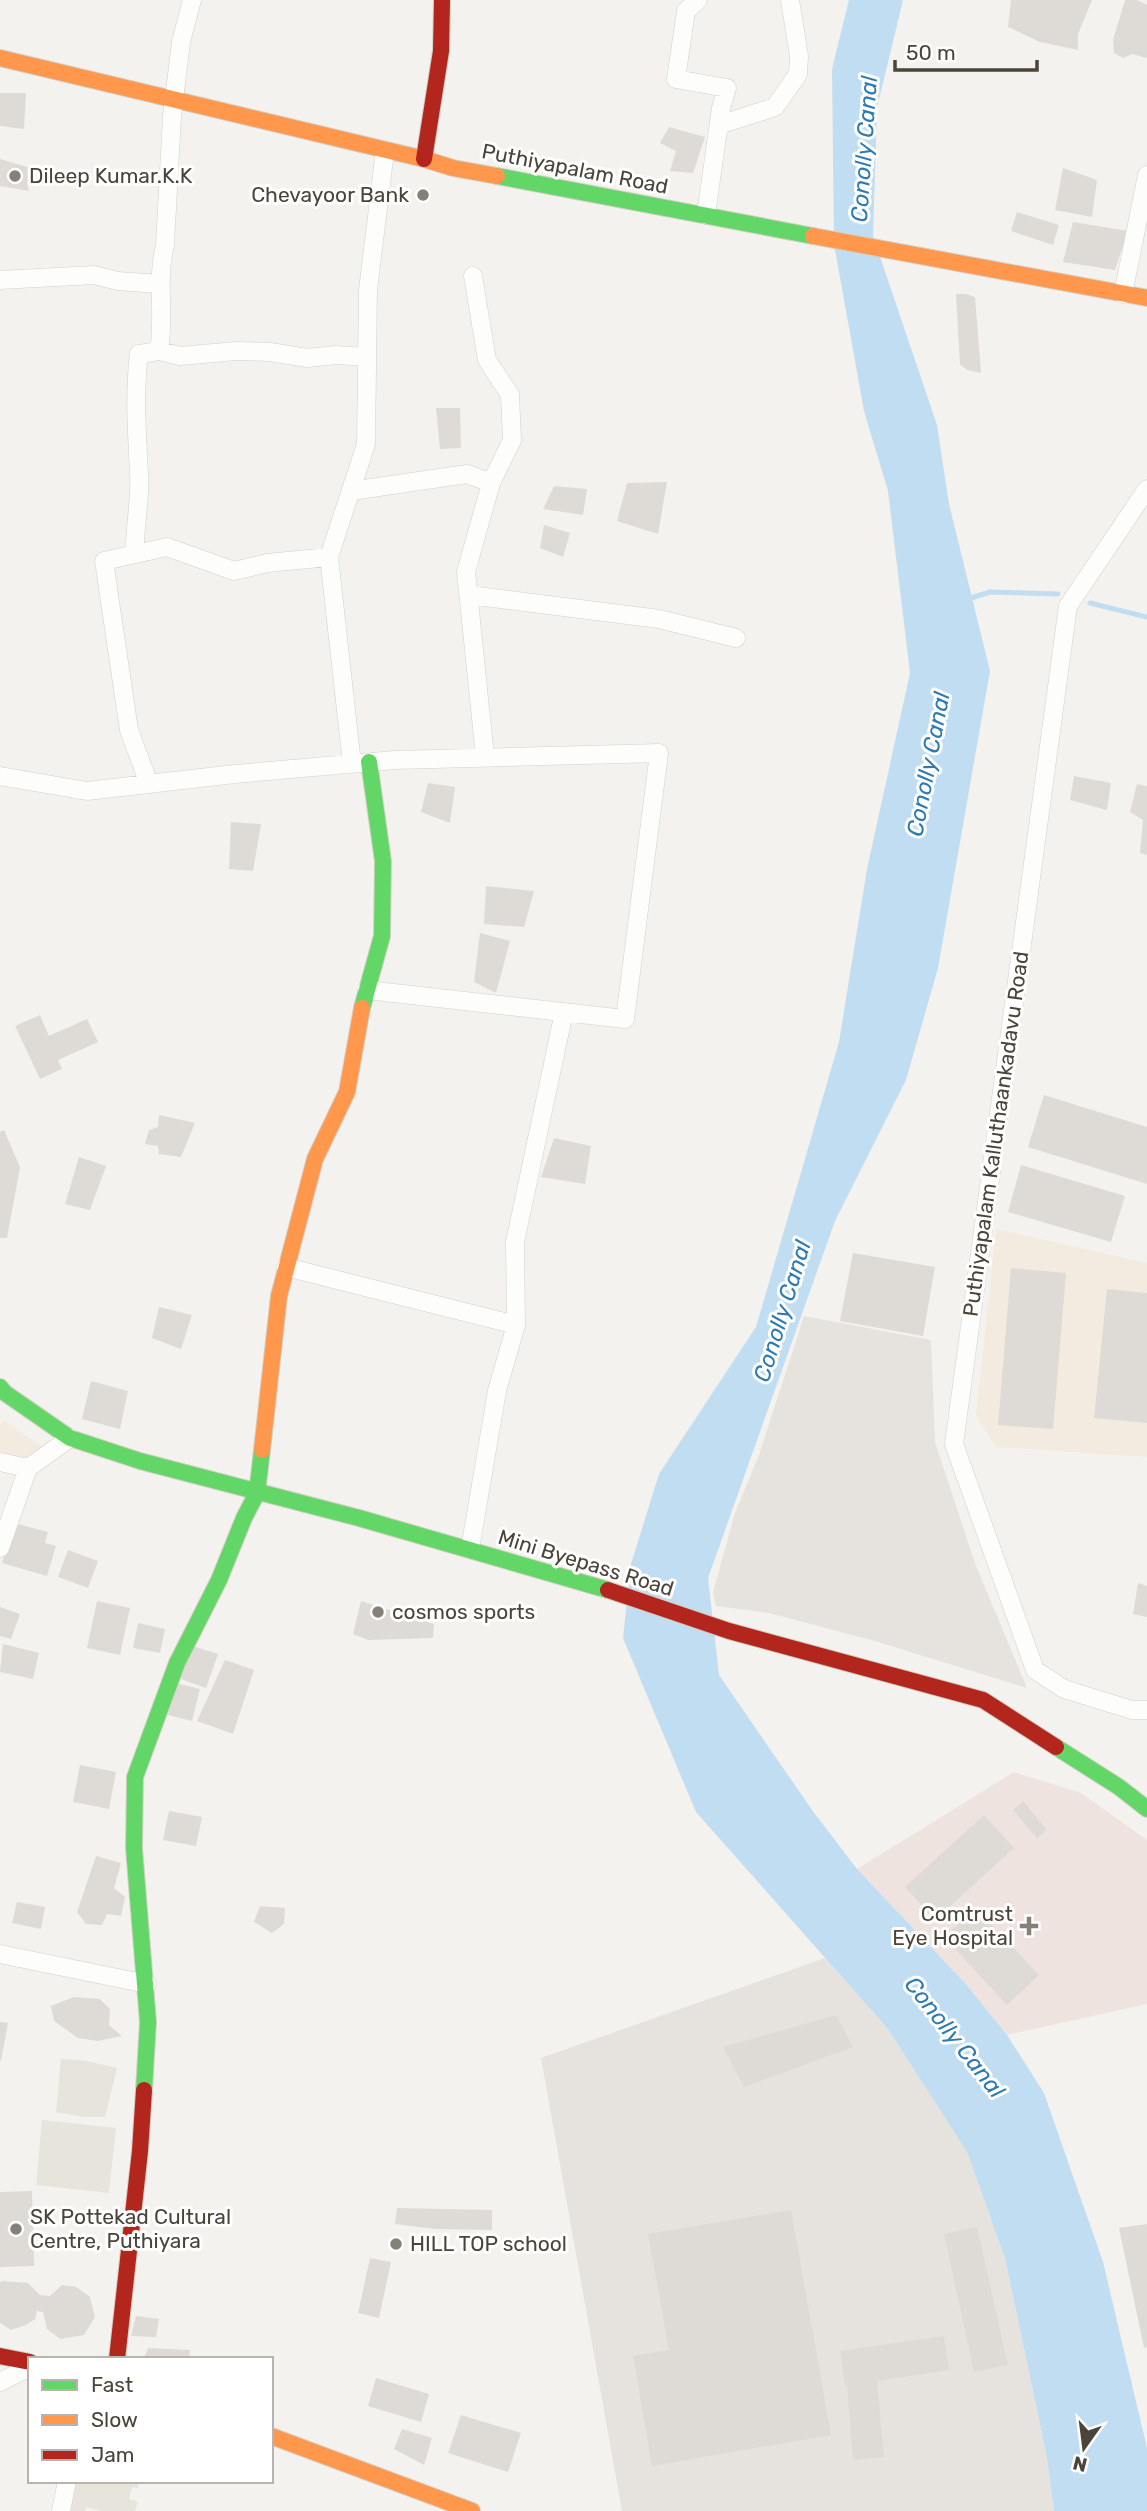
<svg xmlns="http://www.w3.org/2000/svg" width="1147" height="2511" viewBox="0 0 1147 2511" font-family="Rubik,sans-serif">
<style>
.residential{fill:#e7e4dc}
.commercial{fill:#f3ebdf}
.industrial{fill:#e6e2de}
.medical{fill:#eee3df}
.water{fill:#c0ddf1}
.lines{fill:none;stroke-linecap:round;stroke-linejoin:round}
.stream{stroke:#c0ddf1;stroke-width:5}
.building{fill:#dedbd6}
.street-casing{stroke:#d2d0cb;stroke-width:19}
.fast-casing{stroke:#d3cfc5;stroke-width:18}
.slow-casing{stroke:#d3cfc5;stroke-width:18}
.jam-casing{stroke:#d3cfc5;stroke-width:18}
.street{stroke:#fdfdfc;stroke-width:18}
.fast{stroke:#63d668;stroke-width:16}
.slow{stroke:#ff974d;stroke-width:16}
.jam{stroke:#b3261e;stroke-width:16}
.poi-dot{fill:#868178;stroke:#fff;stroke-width:2.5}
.labels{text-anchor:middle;stroke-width:6;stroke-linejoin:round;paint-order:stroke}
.street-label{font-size:21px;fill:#4b4439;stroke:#fff}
.poi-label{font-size:21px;fill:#4b4439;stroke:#fff;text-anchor:start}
.water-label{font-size:23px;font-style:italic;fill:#2e7ab2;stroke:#fff}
</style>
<rect width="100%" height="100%" fill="#f4f2ee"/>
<path class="residential" d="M61,2059L87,2061L117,2068L105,2117H83L56,2112Z
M42,2120L116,2128L109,2193L36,2185Z
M78,2481H139L138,2488L132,2487L129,2499L138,2502L135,2511H101L87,2507L85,2511H66L72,2484Z"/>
<path class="commercial" d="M996,1229L1147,1263V1457L996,1447L976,1416Z
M4,1421L43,1447L29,1457L13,1459L0,1456V1425Z"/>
<path class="industrial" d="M804,1316L931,1340L935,1442L976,1566L1027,1688L875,1641L769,1613L716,1606L713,1592L735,1513L759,1455Z
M825,1958L888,2029L967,2152L1005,2258L1047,2458L1054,2511H622L541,2058Z"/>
<path class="medical" d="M1014,1772L1081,1793L1147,1840V2004L1007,2035L965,1983L857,1869Z"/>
<path class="water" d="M849,0H903L877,108L873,236L937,425L949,504L990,671L938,968L906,1080L835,1221L708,1578L719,1675L812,1810L857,1869L965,1983L1007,2035L1044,2093L1103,2262L1147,2448V2511H1054L1047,2458L1005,2258L967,2152L888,2029L696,1812L623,1638L631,1564L659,1474L756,1327L839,1042L867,869L910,673L888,491L864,411L834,244L832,69Z"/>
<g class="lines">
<path class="stream" d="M968,599L990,592L1058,594
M1090,603L1147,617"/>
</g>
<path class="building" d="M1011,0H1092L1078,34V50L1040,42L1008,27Z
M1125,0H1137L1147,5V58L1132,54L1123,58L1114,53L1113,40Z
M0,93H26L24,129L0,126Z
M669,127L705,137L693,173L670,171L676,151L660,143Z
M0,159L34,169L27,183L29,191L0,186Z
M1063,168L1097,180L1092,217L1055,210Z
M1017,212L1059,225L1053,245L1011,231Z
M1073,222L1128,231L1115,270L1063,262Z
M956,294H966L975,297L981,373L968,370L960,365Z
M436,408H460L461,448L440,449Z
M667,482L658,534L617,521L627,483Z
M554,486L587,489L583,515L543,509Z
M544,525L570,533L563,557L540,548Z
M1074,776L1111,783L1107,810L1070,800Z
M428,783L455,787L450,823L421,812Z
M1137,784L1147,786V855L1140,853L1143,820L1130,812Z
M231,822L261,824L253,871L229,869Z
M486,886L534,891L524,927L484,924Z
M480,933L510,941L496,993L474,982Z
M40,1015L49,1036L87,1019L98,1042L58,1060L62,1069L40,1079L15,1026Z
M1044,1095L1147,1127V1184L1028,1147Z
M159,1115L195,1123L181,1157L159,1154L158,1146L145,1144L149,1130L158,1127Z
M4,1130L20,1167L7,1238H0V1132Z
M554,1138L591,1146L585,1184L541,1177Z
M79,1157L106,1166L90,1210L65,1204Z
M1021,1165L1125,1196L1111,1242L1008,1212Z
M853,1253L935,1267L923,1336L840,1321Z
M1011,1268L1066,1273L1053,1429L998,1425Z
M1107,1289L1147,1293V1423L1094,1418Z
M159,1307L192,1315L181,1349L152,1338Z
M91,1381L128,1391L120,1429L82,1419Z
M14,1523L48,1532L45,1543L56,1546L47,1576L2,1563Z
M68,1550L98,1561L88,1588L58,1577Z
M1138,1583L1147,1586V1617L1133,1614Z
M97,1601L130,1608L120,1655L87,1648Z
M361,1601L434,1624L433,1638L368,1640L353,1634Z
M0,1607L20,1614L11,1639L0,1636Z
M138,1623L165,1629L160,1653L133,1648Z
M3,1644L39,1653L33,1679L0,1672Z
M190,1645L218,1654L206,1688L178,1678Z
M225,1660L254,1670L233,1734L197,1721Z
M176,1683L200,1689L192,1721L168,1715Z
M80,1765L116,1772L109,1809L73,1802Z
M1023,1801L1047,1830L1037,1838L1013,1810Z
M169,1811L202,1817L196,1846L163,1840Z
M984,1815L1014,1848L935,1920L905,1887Z
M96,1856L121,1863L114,1888L125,1897L121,1916L107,1914L102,1925L86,1924L77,1912Z
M17,1902L45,1907L41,1929L12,1923Z
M260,1906L285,1908L284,1924L272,1933L254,1922Z
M976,1908L1039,1975L1007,2005L944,1937Z
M74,1997L100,1999L110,2009L109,2025L122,2036L98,2041L78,2038L54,2021L51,2006Z
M836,2015L853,2047L744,2087L723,2047Z
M0,2022L8,2023L1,2061H0Z
M32,2191L34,2266L0,2267V2192Z
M397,2208L492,2210V2230L435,2229L395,2224Z
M791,2210L831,2435L652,2466L633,2356L669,2350L648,2234Z
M1147,2224V2347L1144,2348L1119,2228Z
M977,2227L1008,2365L974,2372L944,2234Z
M370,2258L391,2262L379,2318L358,2313Z
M2,2281L28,2283L40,2295L50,2296L62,2285L76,2287L90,2297L95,2317L84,2335L60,2339L47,2329L43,2312L37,2311L35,2319L26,2325L11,2330L0,2323V2283Z
M136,2316L159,2319L156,2337L131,2336Z
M944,2336L949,2370L877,2381L884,2457L853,2460L847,2385H845L840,2351Z
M148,2348L190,2350L189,2359H144Z
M376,2378L429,2394L421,2422L368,2406Z
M461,2415L521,2433L508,2472L448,2453Z
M402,2429L432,2438L424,2465L394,2449Z"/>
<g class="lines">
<g class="street-casing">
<path id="street" d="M698,0L686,11L676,79L727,88L721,108L706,215
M719,125L775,107L798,74L799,56L790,0
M473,276L487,360L510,395L512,440L491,483L466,572L485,757
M0,280L94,275L118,281L160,284
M1123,294L1147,175
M159,351L180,356L236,351L270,352L307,358L336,355L367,357
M1147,489L1068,606L954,1444L1035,1670L1064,1689L1132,1710H1147
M351,491L467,474L491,483
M135,554C134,527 141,500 139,473C137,433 134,394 139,354L159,351C165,315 156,280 165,245L172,116L181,42L192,0
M329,557L366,444L368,290L385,151
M469,595L659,619L736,638
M0,776L87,791L235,774L395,760L659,753L625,1019L367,990
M149,784L129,730L104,561L167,547L234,571L267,563L329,557L352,764
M286,1267L516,1325
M0,1462L28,1468
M0,1548L28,1468L70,1438
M470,1549L497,1391L516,1325L515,1242L564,1012
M0,1954L147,1984
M0,2382L30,2367
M61,2511L67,2481"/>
</g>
<g class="fast-casing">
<path id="fast" d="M497,176L813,236
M362,1008L382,936L383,861L369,762
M0,1387L5,1393L70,1438L140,1461L359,1518L608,1590
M1056,1747L1119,1787L1147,1809
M144,2090L148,2022L134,1848L135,1777L177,1663L219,1580L244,1518L257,1493L262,1450"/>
</g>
<g class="slow-casing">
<path id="slow" d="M0,58L424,159L453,168L497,176
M813,236L1147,298
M262,1450L279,1296L315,1159L347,1092L362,1008
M271,2436L472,2511"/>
</g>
<g class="jam-casing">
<path id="jam" d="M424,159L441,51L442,0
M608,1590L729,1631L983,1700L1056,1747
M0,2356L30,2362
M117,2359L140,2151L144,2090"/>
</g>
<use href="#street" class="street"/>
<use href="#fast" class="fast"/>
<use href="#slow" class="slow"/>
<use href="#jam" class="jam"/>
</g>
<g class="poi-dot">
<circle cx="15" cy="176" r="7"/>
<circle cx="423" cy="195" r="7"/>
<circle cx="378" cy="1612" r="7"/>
<path d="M1025.5 1915.5h7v7h7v7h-7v7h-7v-7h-7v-7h7z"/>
<circle cx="16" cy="2229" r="7"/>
<circle cx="396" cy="2244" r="7"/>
</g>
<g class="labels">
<g class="street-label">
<text transform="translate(575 169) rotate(11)" y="7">Puthiyapalam Road</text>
<text transform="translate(996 1134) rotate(-82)" y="7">Puthiyapalam Kalluthaankadavu Road</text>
<text transform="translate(586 1563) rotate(17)" y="7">Mini Byepass Road</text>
</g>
<g class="poi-label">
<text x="29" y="183">Dileep Kumar.K.K</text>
<text x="409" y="202" text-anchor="end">Chevayoor Bank</text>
<text x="392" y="1619">cosmos sports</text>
<text x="1013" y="1921" text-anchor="end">Comtrust<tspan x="1013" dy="24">Eye Hospital</tspan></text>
<text x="30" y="2224">SK Pottekad Cultural<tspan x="30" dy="24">Centre, Puthiyara</tspan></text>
<text x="410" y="2251">HILL TOP school</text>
</g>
<g class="water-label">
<text transform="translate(864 149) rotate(-86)" y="8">Conolly Canal</text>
<text transform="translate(928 764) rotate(-79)" y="8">Conolly Canal</text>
<text transform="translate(782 1311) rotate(-73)" y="8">Conolly Canal</text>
<text transform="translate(955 2037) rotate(52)" y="8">Conolly Canal</text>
</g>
</g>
<rect x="28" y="2357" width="245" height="126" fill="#ffffff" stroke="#b7b4b0" stroke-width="2"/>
<rect x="42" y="2380" width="35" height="10" fill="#63d668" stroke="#b7b4b0" stroke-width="2"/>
<text x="91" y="2392" font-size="21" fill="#4b4439">Fast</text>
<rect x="42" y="2415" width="35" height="10" fill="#ff974d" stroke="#b7b4b0" stroke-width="2"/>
<text x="91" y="2427" font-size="21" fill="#4b4439">Slow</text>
<rect x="42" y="2450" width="35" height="10" fill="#b3261e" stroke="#b7b4b0" stroke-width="2"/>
<text x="91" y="2462" font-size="21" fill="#4b4439">Jam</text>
<g transform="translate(1084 2448) rotate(194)" stroke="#ffffff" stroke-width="5" paint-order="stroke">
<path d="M0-5L12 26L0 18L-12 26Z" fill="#4b4439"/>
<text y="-10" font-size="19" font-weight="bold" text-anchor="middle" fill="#4b4439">N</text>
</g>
<path d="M895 60v10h142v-10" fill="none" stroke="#4b4439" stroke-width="3.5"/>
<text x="906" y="60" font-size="21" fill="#4b4439" stroke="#ffffff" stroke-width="5" paint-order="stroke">50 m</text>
</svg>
